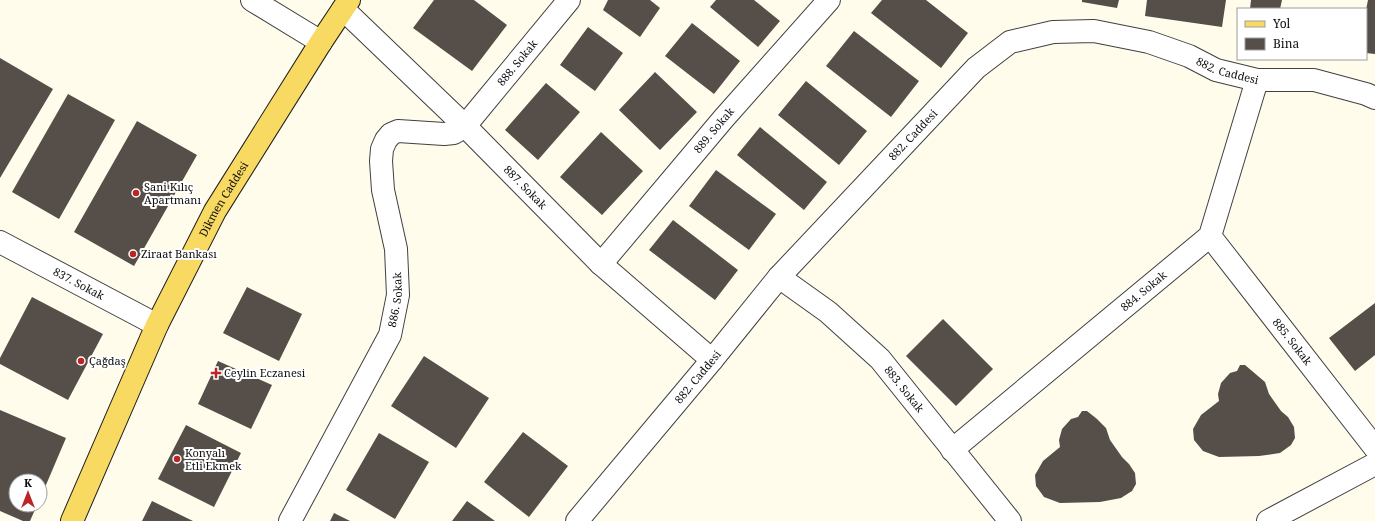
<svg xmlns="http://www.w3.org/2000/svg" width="1375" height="521" viewBox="0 0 1375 521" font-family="'Noto Serif',serif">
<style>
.building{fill:#554e49}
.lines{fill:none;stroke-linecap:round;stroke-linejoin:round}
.street-casing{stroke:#404040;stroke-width:24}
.primary-casing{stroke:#1e1e1e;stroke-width:24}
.street{stroke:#fff;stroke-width:22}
.primary{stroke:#f8da63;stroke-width:22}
.poi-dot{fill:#bc2526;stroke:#fff;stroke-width:1.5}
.labels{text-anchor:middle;stroke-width:4;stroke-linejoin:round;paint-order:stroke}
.street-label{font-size:11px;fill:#0d0d0d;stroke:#fff}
.poi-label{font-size:11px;fill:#0d0d0d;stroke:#fff;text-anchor:start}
</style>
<rect width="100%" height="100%" fill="#fffcec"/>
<path class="building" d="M434,0H474L507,25L472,71L413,28Z
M608,0H650L660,8L640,37L603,10Z
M716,0H754L780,21L758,47L710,7Z
M882,0H926L968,33L941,68L871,13Z
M1082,0H1119L1117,8L1082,2Z
M1147,0H1226L1222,27L1145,16Z
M1251,0H1282L1280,9H1250Z
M1368,0H1375V54L1366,53V10Z
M692,23L740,61L714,94L665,56Z
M588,27L623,53L595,91L560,65Z
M854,31L919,81L891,117L826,66Z
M0,58L53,89L0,178Z
M655,72L697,112L660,150L619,110Z
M806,81L867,131L839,165L778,115Z
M546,83L580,112L538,160L505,130Z
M68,94L115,120L59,219L12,192Z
M137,121L197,155L134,266L74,232Z
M760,127L827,182L804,210L737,155Z
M601,132L643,171L602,215L560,177Z
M716,170L776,214L749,250L689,206Z
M673,220L738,270L715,300L649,250Z
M247,287L302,314L279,361L223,333Z
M32,297L103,334L68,400L0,364V358Z
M1375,303V355L1355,371L1329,338Z
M943,319L993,369L956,406L906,356Z
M424,356L489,398L456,448L391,406Z
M218,361L272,385L251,429L198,404Z
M1240,365H1245L1265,382L1269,394L1281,411L1288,417L1294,427L1295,438L1291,445L1280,453L1259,456L1219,457L1203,451L1194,440L1193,429L1201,415L1219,401L1218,394L1221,383L1230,373L1237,371Z
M0,410L66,438L40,499V481H16V505H37L30,521H23L0,511Z
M1082,411H1087L1097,419L1106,428L1110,440L1122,457L1129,464L1135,473L1136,484L1132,491L1121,498L1100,502L1060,503L1044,497L1036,486L1035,475L1043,461L1060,447L1059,440L1062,429L1071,419L1078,417Z
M186,425L241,453L214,507L158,479Z
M523,432L568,466L529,517L484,482Z
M379,433L429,462L395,519L346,490Z
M152,501L193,521H142Z
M467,501L495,521H452Z
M334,513L350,521H330Z"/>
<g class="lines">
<g class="street-casing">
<g id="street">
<path d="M252,0L321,42"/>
<path id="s1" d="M343,9L465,126L601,264L712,360"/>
<path id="s2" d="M1210,236L1375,448"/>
<path id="s3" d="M0,242L157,325"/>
<path id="s4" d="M601,264L724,118L829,0"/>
<path id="s5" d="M779,277L828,312L880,359L1010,521"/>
<path id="s6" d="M952,450L1210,236L1257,80"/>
<path id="s7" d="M290,521L390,335L398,295L396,249L383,190L381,161L382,149L386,140L391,134L398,131L444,134L454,133L465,126L569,0"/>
<path id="s8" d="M577,521L712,360L779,277L976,68L1010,42L1053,32L1094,31L1149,42L1189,56L1216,70L1257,80H1314L1366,94L1375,98"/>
<path d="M1268,521L1375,464"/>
</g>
</g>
<g class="primary-casing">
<g id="primary">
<path id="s9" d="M72,521L157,325L215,211L321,42L349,0"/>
</g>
</g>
<use href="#street" class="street"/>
<use href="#primary" class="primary"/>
</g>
<g class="poi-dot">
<circle cx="136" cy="193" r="4"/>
<circle cx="133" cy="254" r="4"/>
<circle cx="81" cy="361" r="4"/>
<path d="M214 367h4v4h4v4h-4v4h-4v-4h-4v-4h4z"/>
<circle cx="177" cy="459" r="4"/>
</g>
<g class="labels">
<g class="street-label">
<text dy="4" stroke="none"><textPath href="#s7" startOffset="576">888. Sokak</textPath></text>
<text dy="4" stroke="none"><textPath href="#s8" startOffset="872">882. Caddesi</textPath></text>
<text dy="4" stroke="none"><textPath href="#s4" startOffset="175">889. Sokak</textPath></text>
<text dy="4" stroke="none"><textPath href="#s8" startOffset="512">882. Caddesi</textPath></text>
<text dy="4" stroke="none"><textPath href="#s1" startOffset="255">887. Sokak</textPath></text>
<text dy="4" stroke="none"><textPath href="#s9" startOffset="356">Dikmen Caddesi</textPath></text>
<text dy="4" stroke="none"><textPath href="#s3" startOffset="89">837. Sokak</textPath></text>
<text dy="4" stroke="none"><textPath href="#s6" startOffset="249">884. Sokak</textPath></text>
<text dy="4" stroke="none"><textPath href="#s7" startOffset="247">886. Sokak</textPath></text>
<text dy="4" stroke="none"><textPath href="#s2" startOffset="134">885. Sokak</textPath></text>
<text dy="4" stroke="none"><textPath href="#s8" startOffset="188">882. Caddesi</textPath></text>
<text dy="4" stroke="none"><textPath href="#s5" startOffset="169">883. Sokak</textPath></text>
</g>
<g class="poi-label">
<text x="144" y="191">Sani Kılıç<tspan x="144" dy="13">Apartmanı</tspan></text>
<text x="141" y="258">Ziraat Bankası</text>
<text x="89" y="365">Çağdaş</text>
<text x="224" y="377">Ceylin Eczanesi</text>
<text x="185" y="457">Konyalı<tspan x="185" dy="13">Etli Ekmek</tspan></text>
</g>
</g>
<rect x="1237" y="8" width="130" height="52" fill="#ffffff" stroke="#9e9e9e"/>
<rect x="1245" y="21" width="20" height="6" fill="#f8da63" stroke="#9e9e9e"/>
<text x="1273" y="28" font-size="12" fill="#0d0d0d">Yol</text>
<rect x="1245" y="38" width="20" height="12" fill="#554e49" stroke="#9e9e9e"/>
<text x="1273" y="48" font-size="12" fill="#0d0d0d">Bina</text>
<g transform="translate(28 493)"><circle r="19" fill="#ffffff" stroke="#9e9e9e"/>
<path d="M0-3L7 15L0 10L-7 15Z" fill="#bc2526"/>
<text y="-6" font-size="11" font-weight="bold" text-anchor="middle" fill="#0d0d0d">K</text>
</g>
</svg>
